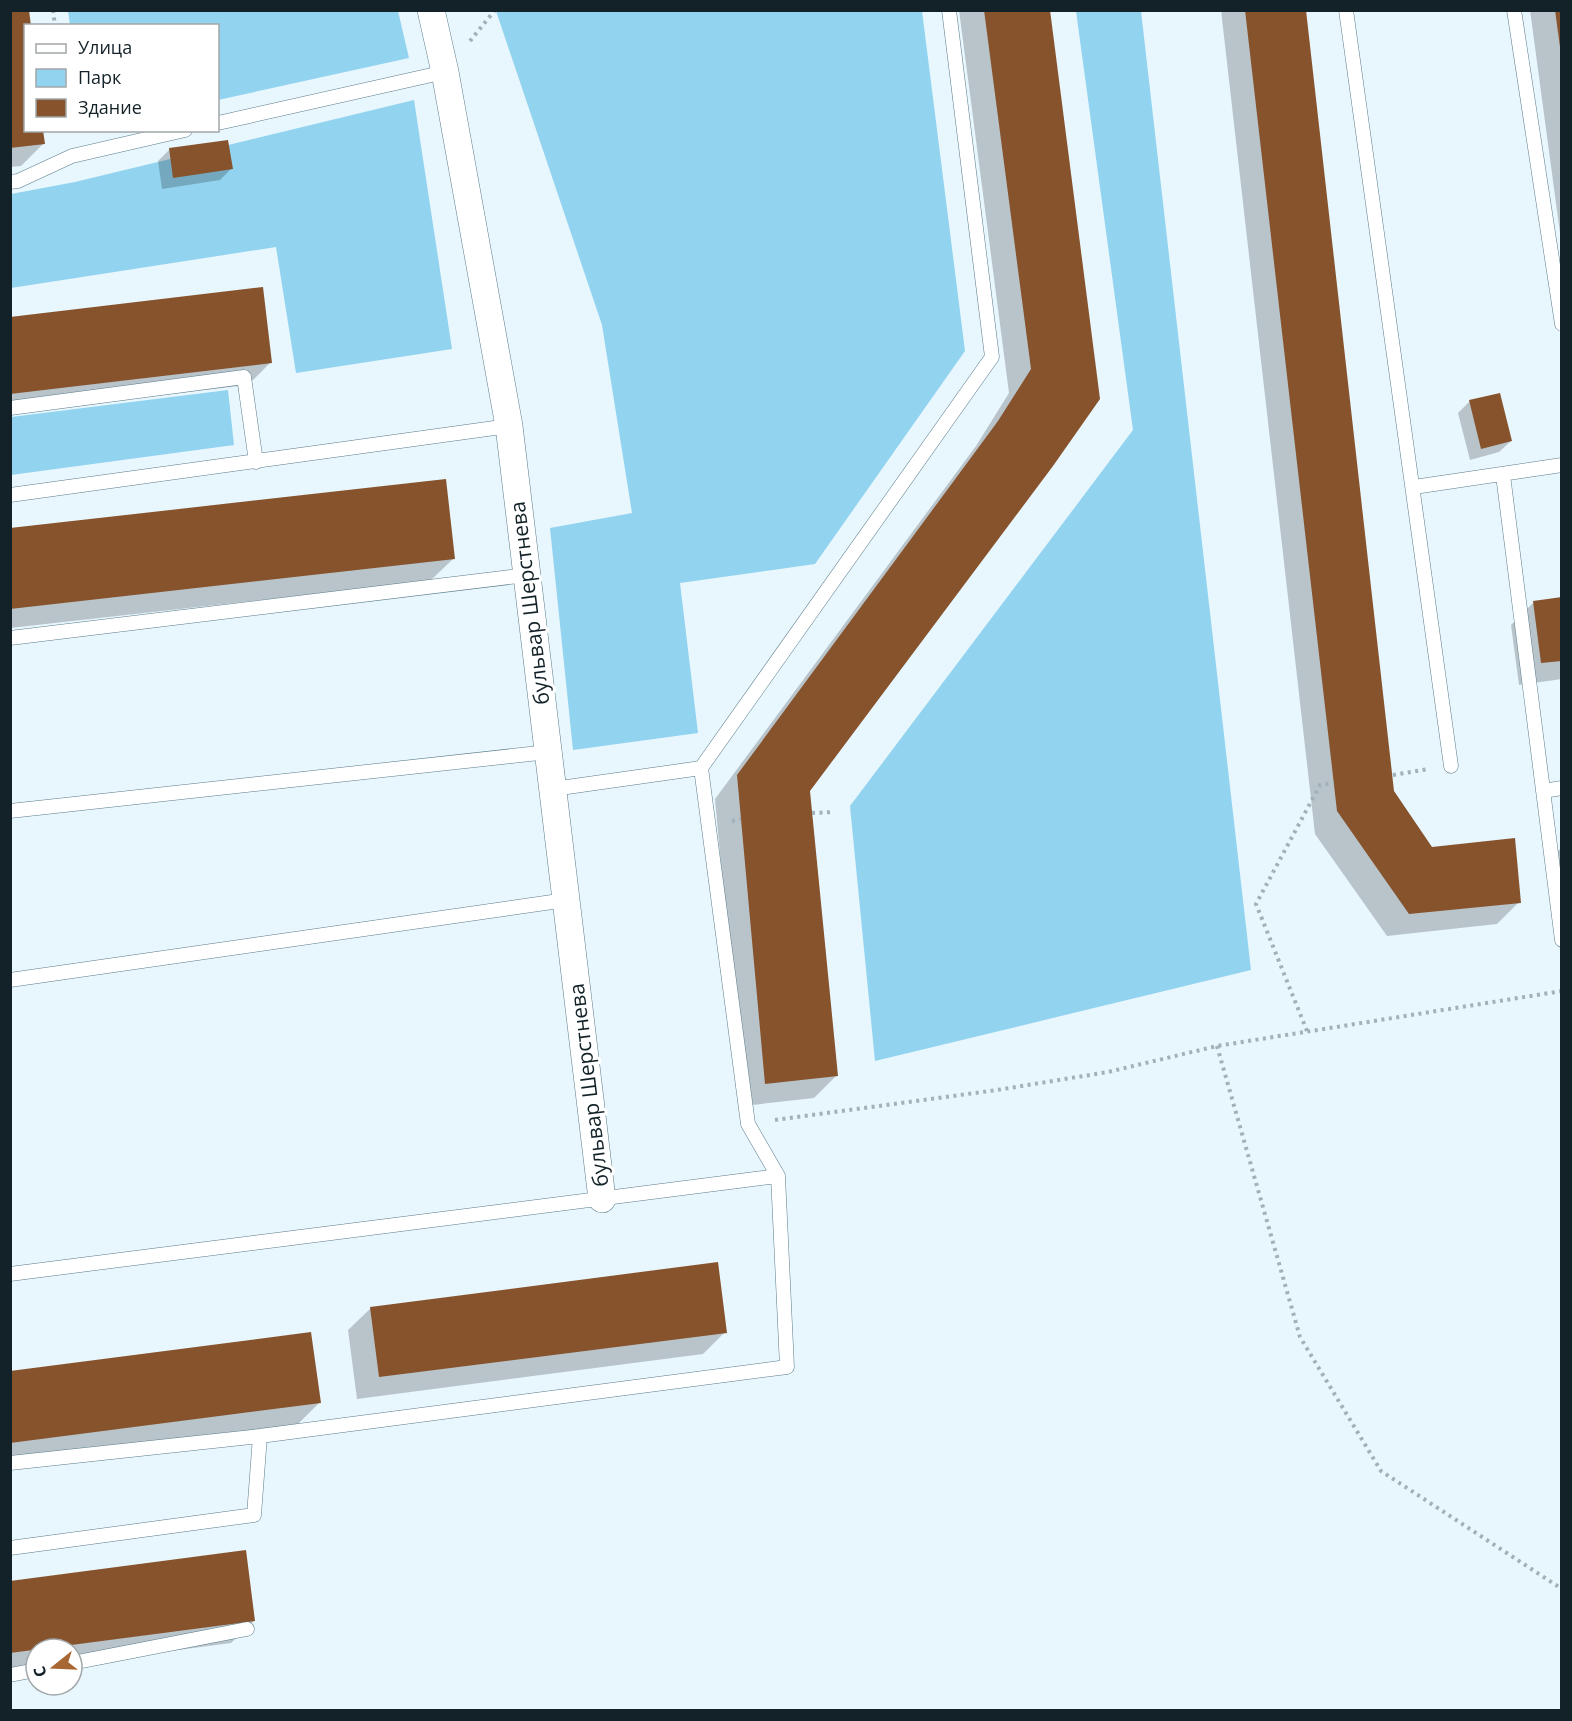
<svg xmlns="http://www.w3.org/2000/svg" width="1572" height="1721" viewBox="0 0 1572 1721" font-family="'Open Sans',sans-serif">
<style>
.green{fill:#92d3ef}
.shadow{fill:#0003}
.building{fill:#86532d}
.lines{fill:none;stroke-linecap:round;stroke-linejoin:round}
.lane-casing{stroke:#5a7c8b;stroke-width:15}
.street-casing{stroke:#5a7c8b;stroke-width:28}
.path{stroke:#a2b0b7;stroke-width:4;stroke-dasharray:3 4.5;stroke-linecap:butt}
.lane{stroke:#fff;stroke-width:14}
.street{stroke:#fff;stroke-width:27}
.labels{text-anchor:middle;stroke-width:6;stroke-linejoin:round;paint-order:stroke}
.street-label{font-size:21px;fill:#132228;stroke:#fff}
</style>
<rect width="100%" height="100%" fill="#e8f6fd"/>
<path class="green" d="M68,11H398L409,58L218,100V26L70,25Z
M496,11H922L965,351L815,564L680,583L698,733L573,750L550,528L632,513L602,325Z
M1076,11H1141L1251,970L875,1061L850,806L1133,430Z
M414,100L452,349L296,373L276,247L11,288V194L75,182Z
M228,390L234,445L11,475V417Z"/>
<path class="shadow" d="M10,10L26,26V130L43,144L21,166L10,167Z
M959,10H1048L1052,465L808,791L836,1076L814,1098L743,1106L715,799L976,446L1009,393Z
M1221,10H1305L1393,792L1431,848L1519,902L1497,924L1387,936L1315,834Z
M1530,10H1562V248Z
M227,141L231,169L220,180L162,189L158,161L169,150Z
M10,318L270,363L248,385L10,413Z
M1499,394L1511,441L1499,452L1470,460L1458,413L1469,402Z
M10,529L453,559L430,581L10,628Z
M1562,599V679L1519,685L1511,625L1533,603Z
M1562,847V917L1552,857Z
M371,1308L725,1332L703,1354L357,1399L348,1330Z
M10,1373L319,1403L297,1425L10,1462Z
M10,1582L254,1621L231,1643L72,1664V1649H36V1668L10,1672Z"/>
<path class="building" d="M10,10H29L31,26H26V130H43L45,144L10,148Z
M984,10H1050L1100,399L1053,466L810,791L838,1076L765,1084L737,775L998,421L1031,369Z
M1245,10H1306L1394,791L1432,847L1515,838L1521,903L1409,914L1337,811Z
M1555,10H1562V47H1560Z
M228,140L233,169L173,178L169,148Z
M263,287L272,363L10,394V317Z
M1500,393L1512,441L1481,449L1469,400Z
M446,479L455,559L10,609V528Z
M1562,597V661L1541,663L1533,601Z
M718,1262L727,1333L379,1377L370,1307Z
M311,1332L321,1403L10,1443V1371Z
M246,1550L255,1621L10,1653V1581Z"/>
<g class="lines">
<g class="lane-casing">
<path id="lane" d="M1346,10L1451,766
M1514,10L1562,324
M218,123L445,72
M10,182L18,181L72,156L185,130
M10,408L244,377L256,462
M1503,475L1562,940
M1414,487L1562,465
M10,495L509,426
M10,638L527,575
M553,789L701,768
M1543,791L1562,788
M10,811L548,752
M10,980L566,900
M10,1274L778,1176L748,1124L701,768L992,357L949,10
M10,1463L260,1436L787,1367L778,1176
M10,1548L254,1515L260,1436
M72,1663L247,1629
M10,1675L36,1670"/>
</g>
<g class="street-casing">
<path id="street" d="M431,10L445,72L509,426L602,1199"/>
</g>
<path class="path" d="M53,10L55,26
M470,41L495,10
M1393,775L1428,769
M812,813L834,812
M732,821L741,819
M1307,1031L1256,904L1320,785L1334,783
M1217,1046L1300,1337L1381,1471L1562,1589
M775,1120L997,1090L1108,1072L1217,1046L1562,991"/>
<use href="#lane" class="lane"/>
<use href="#street" class="street"/>
</g>
<g class="labels">
<g class="street-label">
<text transform="translate(530 603) rotate(-97)" y="7">бульвар Шерстнева</text>
<text transform="translate(589 1085) rotate(-97)" y="7">бульвар Шерстнева</text>
</g>
</g>
<rect width="1572" height="1721" fill="none" stroke="#132228" stroke-width="24"/>
<rect x="24" y="24" width="195" height="108" fill="#ffffff" stroke="#a1a7a9" stroke-width="1.5"/>
<rect x="36" y="44" width="30" height="9" fill="#ffffff" stroke="#a1a7a9" stroke-width="1.5"/>
<text x="78" y="54" font-size="18" fill="#132228">Улица</text>
<rect x="36" y="69" width="30" height="18" fill="#92d3ef" stroke="#a1a7a9" stroke-width="1.5"/>
<text x="78" y="84" font-size="18" fill="#132228">Парк</text>
<rect x="36" y="99" width="30" height="18" fill="#86532d" stroke="#a1a7a9" stroke-width="1.5"/>
<text x="78" y="114" font-size="18" fill="#132228">Здание</text>
<g transform="translate(54 1667) rotate(252)"><circle r="28" fill="#ffffff" stroke="#a1a7a9" stroke-width="1.5"/>
<path d="M0-4.5L10 22L0 15L-10 22Z" fill="#a86632"/>
<text y="-9" font-size="16" font-weight="bold" text-anchor="middle" fill="#132228">С</text>
</g>
</svg>
